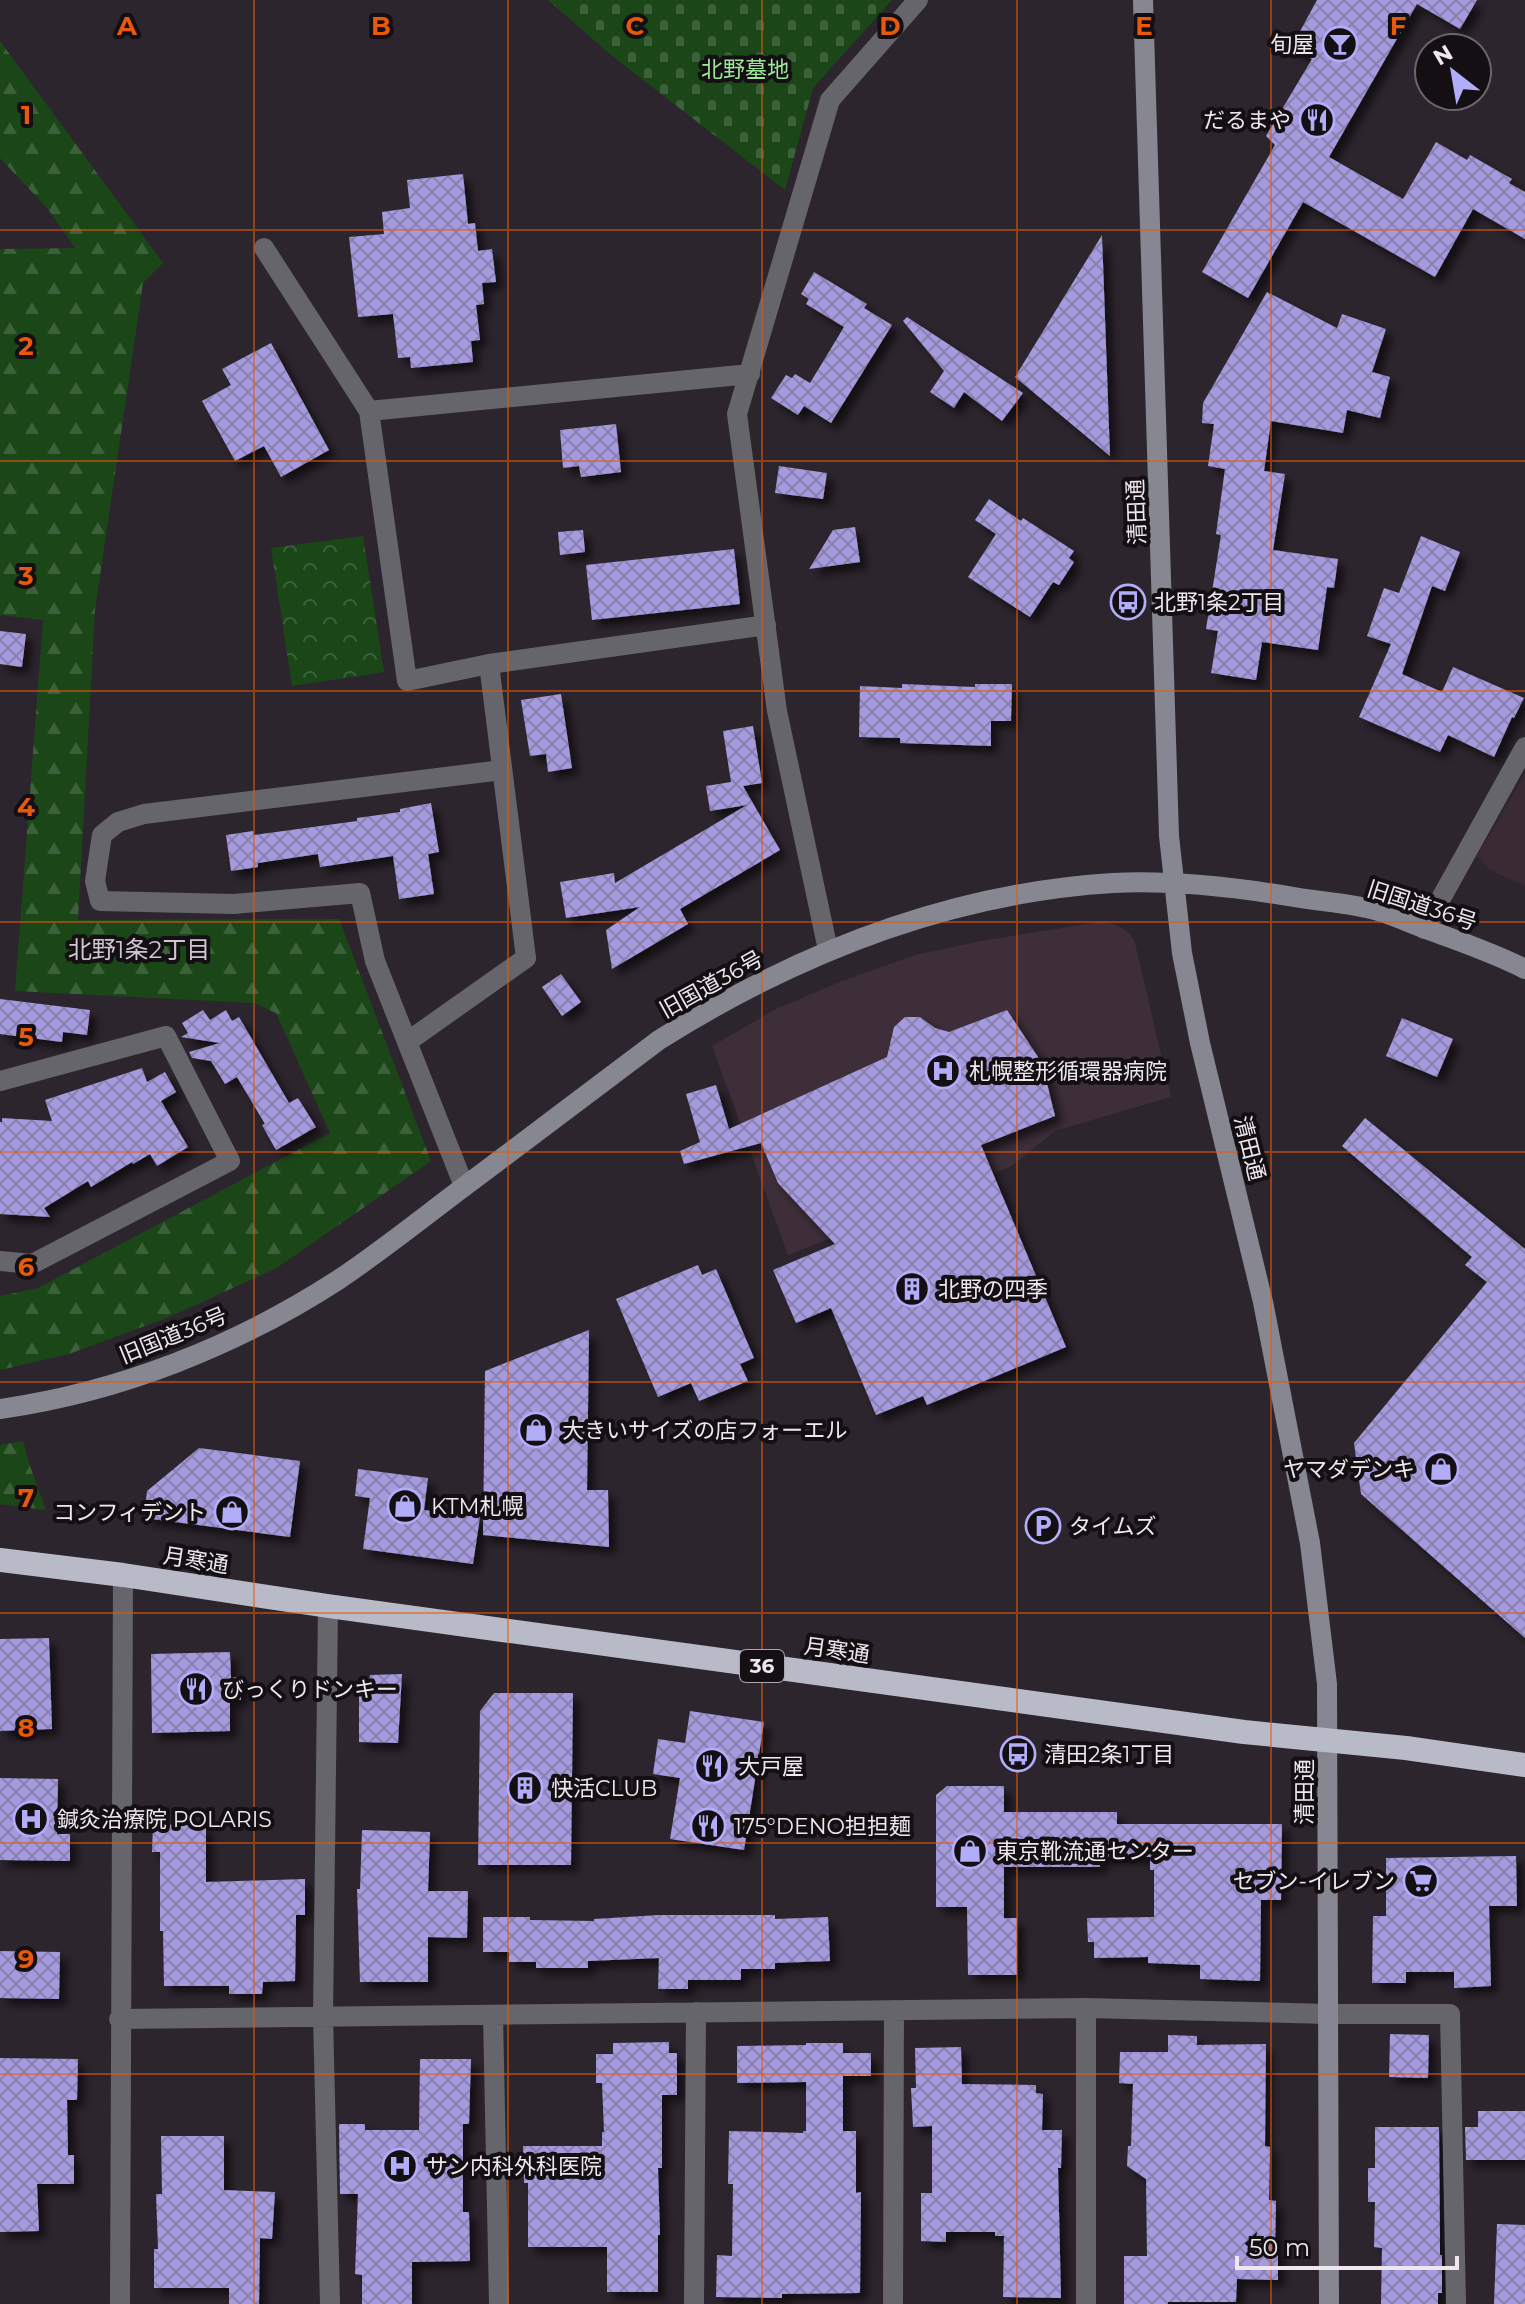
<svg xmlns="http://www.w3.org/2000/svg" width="1525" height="2304" viewBox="0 0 1525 2304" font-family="Montserrat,'Noto Sans JP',sans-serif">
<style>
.industrial{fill:#3a2a34}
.medical{fill:#3d2e39}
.forest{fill:url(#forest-firs)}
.cemetery{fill:url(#cemetery-stones)}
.park{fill:url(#park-crowns)}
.building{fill:url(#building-cross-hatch);filter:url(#shadow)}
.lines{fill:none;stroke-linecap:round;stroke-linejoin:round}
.street{stroke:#65656b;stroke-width:20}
.secondary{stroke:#878791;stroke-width:20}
.highway{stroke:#b9bac8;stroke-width:24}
.grid{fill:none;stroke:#e8590c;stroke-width:2;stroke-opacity:0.55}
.labels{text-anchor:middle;stroke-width:8;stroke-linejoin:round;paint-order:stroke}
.shield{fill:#130f13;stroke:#aca7ac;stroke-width:2}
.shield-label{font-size:20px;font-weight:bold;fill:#eee8ee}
.poi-label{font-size:22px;fill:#eee8ee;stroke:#130f13;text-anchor:start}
.park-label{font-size:22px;fill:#9ee698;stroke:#130f13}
.street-label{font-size:22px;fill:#eee8ee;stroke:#130f13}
.neighbourhood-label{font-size:24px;fill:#d1c5d1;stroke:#130f13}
.grid-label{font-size:26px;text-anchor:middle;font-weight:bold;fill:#e8590c;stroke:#130f13;stroke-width:8;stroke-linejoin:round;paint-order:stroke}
</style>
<defs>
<pattern id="forest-firs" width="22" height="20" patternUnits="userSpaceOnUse" patternTransform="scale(2)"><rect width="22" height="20" fill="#1a4618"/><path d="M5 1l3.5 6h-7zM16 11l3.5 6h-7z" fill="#3c613a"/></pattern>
<pattern id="cemetery-stones" width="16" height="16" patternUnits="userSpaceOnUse" patternTransform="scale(2)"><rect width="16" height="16" fill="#1a4618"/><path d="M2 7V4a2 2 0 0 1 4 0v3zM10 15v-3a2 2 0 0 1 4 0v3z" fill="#3c613a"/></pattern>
<pattern id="park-crowns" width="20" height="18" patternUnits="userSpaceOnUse" patternTransform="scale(2)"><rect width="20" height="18" fill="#1a4618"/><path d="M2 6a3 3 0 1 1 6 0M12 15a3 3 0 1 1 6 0" fill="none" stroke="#3c613a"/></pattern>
<pattern id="building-cross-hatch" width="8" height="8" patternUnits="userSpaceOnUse" patternTransform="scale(2)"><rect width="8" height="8" fill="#a59add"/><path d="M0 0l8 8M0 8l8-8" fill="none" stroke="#8981b0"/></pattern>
<filter id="shadow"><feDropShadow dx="7" dy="7" stdDeviation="4" flood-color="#0009"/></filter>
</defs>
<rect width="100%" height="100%" fill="#2d252e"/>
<path class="industrial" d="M1525,774V886L1490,870L1477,856Z"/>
<path class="medical" d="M1106,921L1126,930L1134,939L1171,1097L1055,1131L1010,1167L788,1255L712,1046L776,1009L842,981L915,955L986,940Z"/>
<path class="forest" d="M0,41L163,263L143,283L95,610L78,920L339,919L431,1161L275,1269L169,1317L69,1354L0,1370V1296L38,1288L330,1133L276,1013L254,1003L15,991L43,620L0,615V249L75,248L48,209L0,158Z
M23,1441L31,1469L46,1510L0,1504V1445Z"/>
<path class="cemetery" d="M548,0H892L813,88L785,190L611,55Z"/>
<path class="park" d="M363,536L384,672L292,686L271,548Z"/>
<path class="building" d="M1317,0H1477L1460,29L1417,4L1329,157L1403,199L1436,142L1467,160L1470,155L1512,179L1509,183L1525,192V239L1473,209L1435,277L1303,202L1248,298L1202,272L1275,145L1266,136L1312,59L1291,48Z
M463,174L468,224L475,223L478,251L492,249L496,282L482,283L484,304L476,305L480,340L471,341L473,362L411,368L410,357L398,358L393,314L358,317L349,237L384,234L382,212L410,208L407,180Z
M1102,235L1110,456L1015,377Z
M814,272L867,304L864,308L892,325L831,423L804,406L798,415L771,398L786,375L792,378L795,374L810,383L844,327L806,304L809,299L801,294Z
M1267,292L1337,328L1342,314L1386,329L1372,372L1390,377L1380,418L1347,410L1343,433L1271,421L1264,471L1285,474L1273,550L1338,559L1334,588L1327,587L1318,650L1262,642L1256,680L1211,673L1218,631L1206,629L1221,535L1216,534L1225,469L1208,466L1214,424L1202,423L1203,403Z
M907,317L1023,393L1002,421L964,392L954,408L930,392L944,371L903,321Z
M271,343L329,450L281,477L264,446L235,461L202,401L231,385L222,369Z
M616,424L621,472L581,477L579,466L563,468L560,430Z
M779,466L827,473L823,499L775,493Z
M989,499L1021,521L1023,518L1074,551L1069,558L1074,562L1059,585L1053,582L1030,617L968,577L996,534L975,520Z
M855,527L860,562L809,569L833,530Z
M583,530L585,552L560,555L558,532Z
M1421,536L1460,552L1445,591L1432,586L1402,674L1442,692L1453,667L1524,698L1514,718L1512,717L1494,757L1448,735L1440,752L1359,717L1391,644L1367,636L1384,588L1399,593Z
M734,549L740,604L592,620L586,565Z
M0,631L26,634L22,667L0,664Z
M902,684L975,687V684H1012L1011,721H991V746L900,743V738L859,737L860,686L902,688Z
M561,694L572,768L548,772L546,754L530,756L521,700Z
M753,726L762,783L743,786L780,850L680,909L688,924L612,969L606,930L640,907L566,918L560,882L614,873L615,883L747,805L710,811L706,786L731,782L723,731Z
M431,803L439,852L428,854L434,894L399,899L393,856L320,867L318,854L258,863V867L231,871L226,835L253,831L254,835L357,821V818L400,812V809Z
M561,974L581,1002L562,1016L542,987Z
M0,999L90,1010L87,1035L63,1032L62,1042L0,1034Z
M203,1010L210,1020L226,1010L232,1021L239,1017L289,1103L298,1098L316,1127L276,1150L262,1125L265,1124L237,1077L225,1084L211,1061L192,1058L189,1052L220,1043L181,1037L188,1033L182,1023Z
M1007,1010L1042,1063L1055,1116L981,1145L1066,1347L927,1405L923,1396L876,1415L831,1308L796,1323L773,1270L835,1244L778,1183L761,1143L684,1164L680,1151L700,1142L686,1094L716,1085L729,1129L887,1057L894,1027L905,1017H920L935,1028L949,1032Z
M1402,1018L1453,1039L1437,1077L1386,1056Z
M142,1068L147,1082L165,1072L176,1092L161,1101L188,1147L157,1166L150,1154L133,1164L132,1162L91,1187L88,1181L44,1208L50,1217L0,1214V1122H2V1118L52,1121L45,1100Z
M1365,1118L1525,1249V1638L1361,1494L1354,1443L1487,1282L1465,1265L1472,1257L1342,1146Z
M698,1265L702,1275L716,1269L754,1358L740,1364L748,1381L699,1401L691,1383L658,1397L616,1299Z
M589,1330L587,1490H608L609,1547L483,1535L485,1371Z
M199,1448L300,1461L290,1537L144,1518L147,1491Z
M358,1469L428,1478L424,1510L480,1517L473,1564L363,1549L370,1498L355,1496Z
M49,1638L52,1729L0,1731V1639Z
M230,1652L231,1678L241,1677V1700H230V1731L152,1733L151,1654Z
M402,1674L398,1743L359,1742V1683H369L370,1675Z
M494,1693H573L571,1865H478L480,1711Z
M690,1711L764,1722L744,1850L670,1839L680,1778L653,1774L658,1739L685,1743Z
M0,1778L58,1779L57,1834H70V1861L0,1860Z
M947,1786H1004V1812H1117V1824H1282L1281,1900H1261L1260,1981L1200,1979V1965L1148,1963V1957L1094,1958V1942H1088L1087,1918L1154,1917V1870H1150V1857H1100V1867H1004V1918H1017V1975H968L967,1907H936V1795Z
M206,1824V1882L305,1879V1915H296L295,1981L263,1982L262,1994H229V1986H164L163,1931H160V1852H152L153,1825Z
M362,1830L430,1832L428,1891H468L467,1938L428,1937V1982H360L357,1889H360Z
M1516,1856L1517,1906H1489L1491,1986L1454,1988V1972H1406V1983H1372L1373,1916H1386V1858Z
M659,1915H775V1919L828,1917L830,1961L775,1963V1969H741V1980H688V1989H658L659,1958L588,1961V1968H536V1962H509V1952H483V1917H530V1920L594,1921V1919Z
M0,1951L60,1952L59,1999L0,1998Z
M1390,2034L1429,2035L1428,2078L1389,2077Z
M1168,2035L1197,2036V2045L1266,2044L1265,2146L1270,2147L1269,2200L1276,2201L1275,2250H1278V2280L1237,2279L1236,2302H1168V2304H1124V2256H1147L1146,2179L1127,2166L1128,2146H1131L1133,2084L1119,2083L1120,2052H1168Z
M669,2042V2053H677V2095H662V2168H658L660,2235H658V2292H607V2247H528V2183H524L523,2146H602V2132H604L602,2083H596V2054H613V2043Z
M806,2043H843V2053H871V2076H843V2131H856V2193L861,2192L860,2293L782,2294V2298L716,2297L717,2255L732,2256L733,2184H728L729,2131L803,2133V2131H806V2082L737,2083V2046L806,2045Z
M961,2047L962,2084L1036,2085V2093L1043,2094L1042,2130H1062L1061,2168H1058L1061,2298L1003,2297L1004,2236H995V2232H946V2242L921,2241V2193H932V2126L913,2127L911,2088H916L915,2048Z
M0,2058L78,2059L77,2100H67L68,2155H74V2184H37L39,2231L0,2232Z
M420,2059H471L469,2124H463V2212H469L470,2261L412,2262V2304H362V2275L355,2274L358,2194H340L339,2124H365V2130H419Z
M1478,2111H1525V2160H1466L1465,2127H1478Z
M1375,2127H1439L1440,2255H1442V2293H1438V2304H1381L1382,2248L1374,2247L1375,2202H1368V2168H1375Z
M161,2136H224V2190L275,2192L272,2239L260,2238L259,2304H229V2288H154V2249H158L156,2194H162Z
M1497,2224L1525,2225V2304H1494Z"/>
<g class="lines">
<path class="street" d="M264,248L369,411L407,681L489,664L766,625
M369,411L750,374
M1424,929L1525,747
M828,950L777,711L737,414L830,100L918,0
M407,1042L526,958L489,664
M0,1081L166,1036L230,1161L32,1264L0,1261
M464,1186L375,961L360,893L234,904L100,901L95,881L102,835L118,822L144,814L502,770
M328,1606L323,2016L330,2304
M493,2015L499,2304
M119,2019L1086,2008L1328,2014H1450L1456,2304
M120,2304L123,1575
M694,2304L696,2012
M893,2304L894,2010
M1086,2304V2008"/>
<path class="secondary" d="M1143,0L1169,836L1182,953L1200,1043L1263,1302L1310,1543L1327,1684L1329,2304
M0,1409C120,1392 236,1346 338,1280C383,1250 426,1215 469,1183C532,1135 596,1088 659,1040C796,954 949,893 1113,883C1174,880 1234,887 1294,897C1322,902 1351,903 1378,911C1395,916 1412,924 1429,930C1461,942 1494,953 1525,969"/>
<path class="highway" d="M0,1560L123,1575L328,1606L1244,1732L1406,1748L1525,1765"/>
</g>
<path class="grid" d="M254,0V2304M508,0V2304M762,0V2304M1017,0V2304M1271,0V2304M0,230H1525M0,461H1525M0,691H1525M0,922H1525M0,1152H1525M0,1382H1525M0,1613H1525M0,1843H1525M0,2074H1525"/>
<defs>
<g id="bar-ring" transform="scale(1.8)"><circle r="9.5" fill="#130f13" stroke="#b2adf9" stroke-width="1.5"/><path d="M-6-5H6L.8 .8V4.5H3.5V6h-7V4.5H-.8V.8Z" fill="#b2adf9"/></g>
<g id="restaurant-ring" transform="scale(1.8)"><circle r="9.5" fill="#130f13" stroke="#b2adf9" stroke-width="1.5"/><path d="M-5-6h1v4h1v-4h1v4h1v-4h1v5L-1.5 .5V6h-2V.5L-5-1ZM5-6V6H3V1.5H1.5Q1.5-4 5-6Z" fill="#b2adf9"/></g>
<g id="bus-ring" transform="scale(1.8)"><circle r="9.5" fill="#130f13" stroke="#b2adf9" stroke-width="1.5"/><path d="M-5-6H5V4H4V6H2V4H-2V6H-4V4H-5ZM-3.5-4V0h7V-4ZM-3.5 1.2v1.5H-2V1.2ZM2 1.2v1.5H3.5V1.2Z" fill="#b2adf9"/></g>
<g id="hospital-ring" transform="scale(1.8)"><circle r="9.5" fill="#130f13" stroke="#b2adf9" stroke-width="1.5"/><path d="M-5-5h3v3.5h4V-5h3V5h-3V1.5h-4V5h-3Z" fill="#b2adf9"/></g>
<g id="building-ring" transform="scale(1.8)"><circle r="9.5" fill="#130f13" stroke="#b2adf9" stroke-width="1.5"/><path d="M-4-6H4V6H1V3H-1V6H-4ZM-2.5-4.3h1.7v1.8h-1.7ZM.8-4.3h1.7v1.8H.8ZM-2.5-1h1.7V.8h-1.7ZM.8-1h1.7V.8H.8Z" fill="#b2adf9"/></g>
<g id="shop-ring" transform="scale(1.8)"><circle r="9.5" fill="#130f13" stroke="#b2adf9" stroke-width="1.5"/><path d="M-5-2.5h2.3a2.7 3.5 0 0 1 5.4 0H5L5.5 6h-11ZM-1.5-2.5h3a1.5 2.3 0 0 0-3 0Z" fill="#b2adf9"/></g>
<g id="parking-ring" transform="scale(1.8)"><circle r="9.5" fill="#130f13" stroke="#b2adf9" stroke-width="1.5"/><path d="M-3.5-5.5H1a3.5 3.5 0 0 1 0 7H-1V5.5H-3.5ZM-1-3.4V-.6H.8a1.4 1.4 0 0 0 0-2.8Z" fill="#b2adf9"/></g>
<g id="supermarket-ring" transform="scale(1.8)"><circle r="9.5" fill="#130f13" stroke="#b2adf9" stroke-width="1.5"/><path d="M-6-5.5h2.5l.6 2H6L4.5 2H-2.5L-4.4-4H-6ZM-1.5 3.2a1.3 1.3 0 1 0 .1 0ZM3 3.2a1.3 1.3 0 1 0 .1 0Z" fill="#b2adf9"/></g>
</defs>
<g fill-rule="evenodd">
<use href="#bar-ring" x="1340" y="44"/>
<use href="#restaurant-ring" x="1317" y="120"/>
<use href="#bus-ring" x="1128" y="602"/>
<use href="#hospital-ring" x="943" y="1071"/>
<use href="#building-ring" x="912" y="1289"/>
<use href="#shop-ring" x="536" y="1430"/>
<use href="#shop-ring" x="1441" y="1469"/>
<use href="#shop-ring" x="405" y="1506"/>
<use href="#shop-ring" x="232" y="1512"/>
<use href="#parking-ring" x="1043" y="1526"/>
<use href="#restaurant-ring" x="196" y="1689"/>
<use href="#bus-ring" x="1018" y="1754"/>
<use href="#restaurant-ring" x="712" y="1766"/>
<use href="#building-ring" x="525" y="1788"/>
<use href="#hospital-ring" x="31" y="1819"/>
<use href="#restaurant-ring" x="708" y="1826"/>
<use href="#shop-ring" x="970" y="1851"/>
<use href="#supermarket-ring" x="1421" y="1881"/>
<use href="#hospital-ring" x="400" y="2166"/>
</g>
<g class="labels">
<rect class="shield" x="740" y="1650" width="44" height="32" rx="6"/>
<g class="shield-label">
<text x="762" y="1673">36</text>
</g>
<g class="poi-label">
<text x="1314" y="52" text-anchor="end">旬屋</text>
<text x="1291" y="128" text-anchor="end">だるまや</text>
<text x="1154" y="610">北野1条2丁目</text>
<text x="969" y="1079">札幌整形循環器病院</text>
<text x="938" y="1297">北野の四季</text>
<text x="562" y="1438">大きいサイズの店フォーエル</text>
<text x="1415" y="1477" text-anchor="end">ヤマダデンキ</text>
<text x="431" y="1514">KTM札幌</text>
<text x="206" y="1520" text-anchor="end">コンフィデント</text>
<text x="1069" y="1534">タイムズ</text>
<text x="222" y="1697">びっくりドンキー</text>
<text x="1044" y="1762">清田2条1丁目</text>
<text x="738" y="1774">大戸屋</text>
<text x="551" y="1796">快活CLUB</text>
<text x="57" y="1827">鍼灸治療院 POLARIS</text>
<text x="734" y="1834">175°DENO担担麺</text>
<text x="996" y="1859">東京靴流通センター</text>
<text x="1395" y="1889" text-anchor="end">セブン-イレブン</text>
<text x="426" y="2174">サン内科外科医院</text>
</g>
<g class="park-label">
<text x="745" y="77">北野墓地</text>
</g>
<g class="street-label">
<text transform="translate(1136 512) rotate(-92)" y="8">清田通</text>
<text transform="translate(1422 905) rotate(18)" y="8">旧国道36号</text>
<text transform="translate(711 984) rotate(-29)" y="8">旧国道36号</text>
<text transform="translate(1250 1148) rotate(76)" y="8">清田通</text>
<text transform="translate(173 1335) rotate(-22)" y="8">旧国道36号</text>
<text transform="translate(196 1560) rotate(9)" y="8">月寒通</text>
<text transform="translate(837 1650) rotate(8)" y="8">月寒通</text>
<text transform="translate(1304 1792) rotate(-90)" y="8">清田通</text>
</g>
<g class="neighbourhood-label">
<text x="139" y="958">北野1条2丁目</text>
</g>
</g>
<g class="grid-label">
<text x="127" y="35">A</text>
<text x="381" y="35">B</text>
<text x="635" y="35">C</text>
<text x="890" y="35">D</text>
<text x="1144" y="35">E</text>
<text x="1398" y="35">F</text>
<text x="26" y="124">1</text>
<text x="26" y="355">2</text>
<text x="26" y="585">3</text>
<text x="26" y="816">4</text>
<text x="26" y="1046">5</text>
<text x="26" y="1276">6</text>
<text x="26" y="1507">7</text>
<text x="26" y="1737">8</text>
<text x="26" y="1968">9</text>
</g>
<g transform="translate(1453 72) rotate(329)"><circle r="38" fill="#130f13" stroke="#6b666b" stroke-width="2"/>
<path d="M0-6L14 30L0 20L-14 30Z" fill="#b2adf9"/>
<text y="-12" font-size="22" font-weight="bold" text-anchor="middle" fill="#eee8ee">N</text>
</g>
<path d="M1237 2256v12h220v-12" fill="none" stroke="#eee8ee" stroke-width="4"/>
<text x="1249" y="2256" font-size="24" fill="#eee8ee" stroke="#130f13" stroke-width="6" paint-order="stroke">50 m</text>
</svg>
